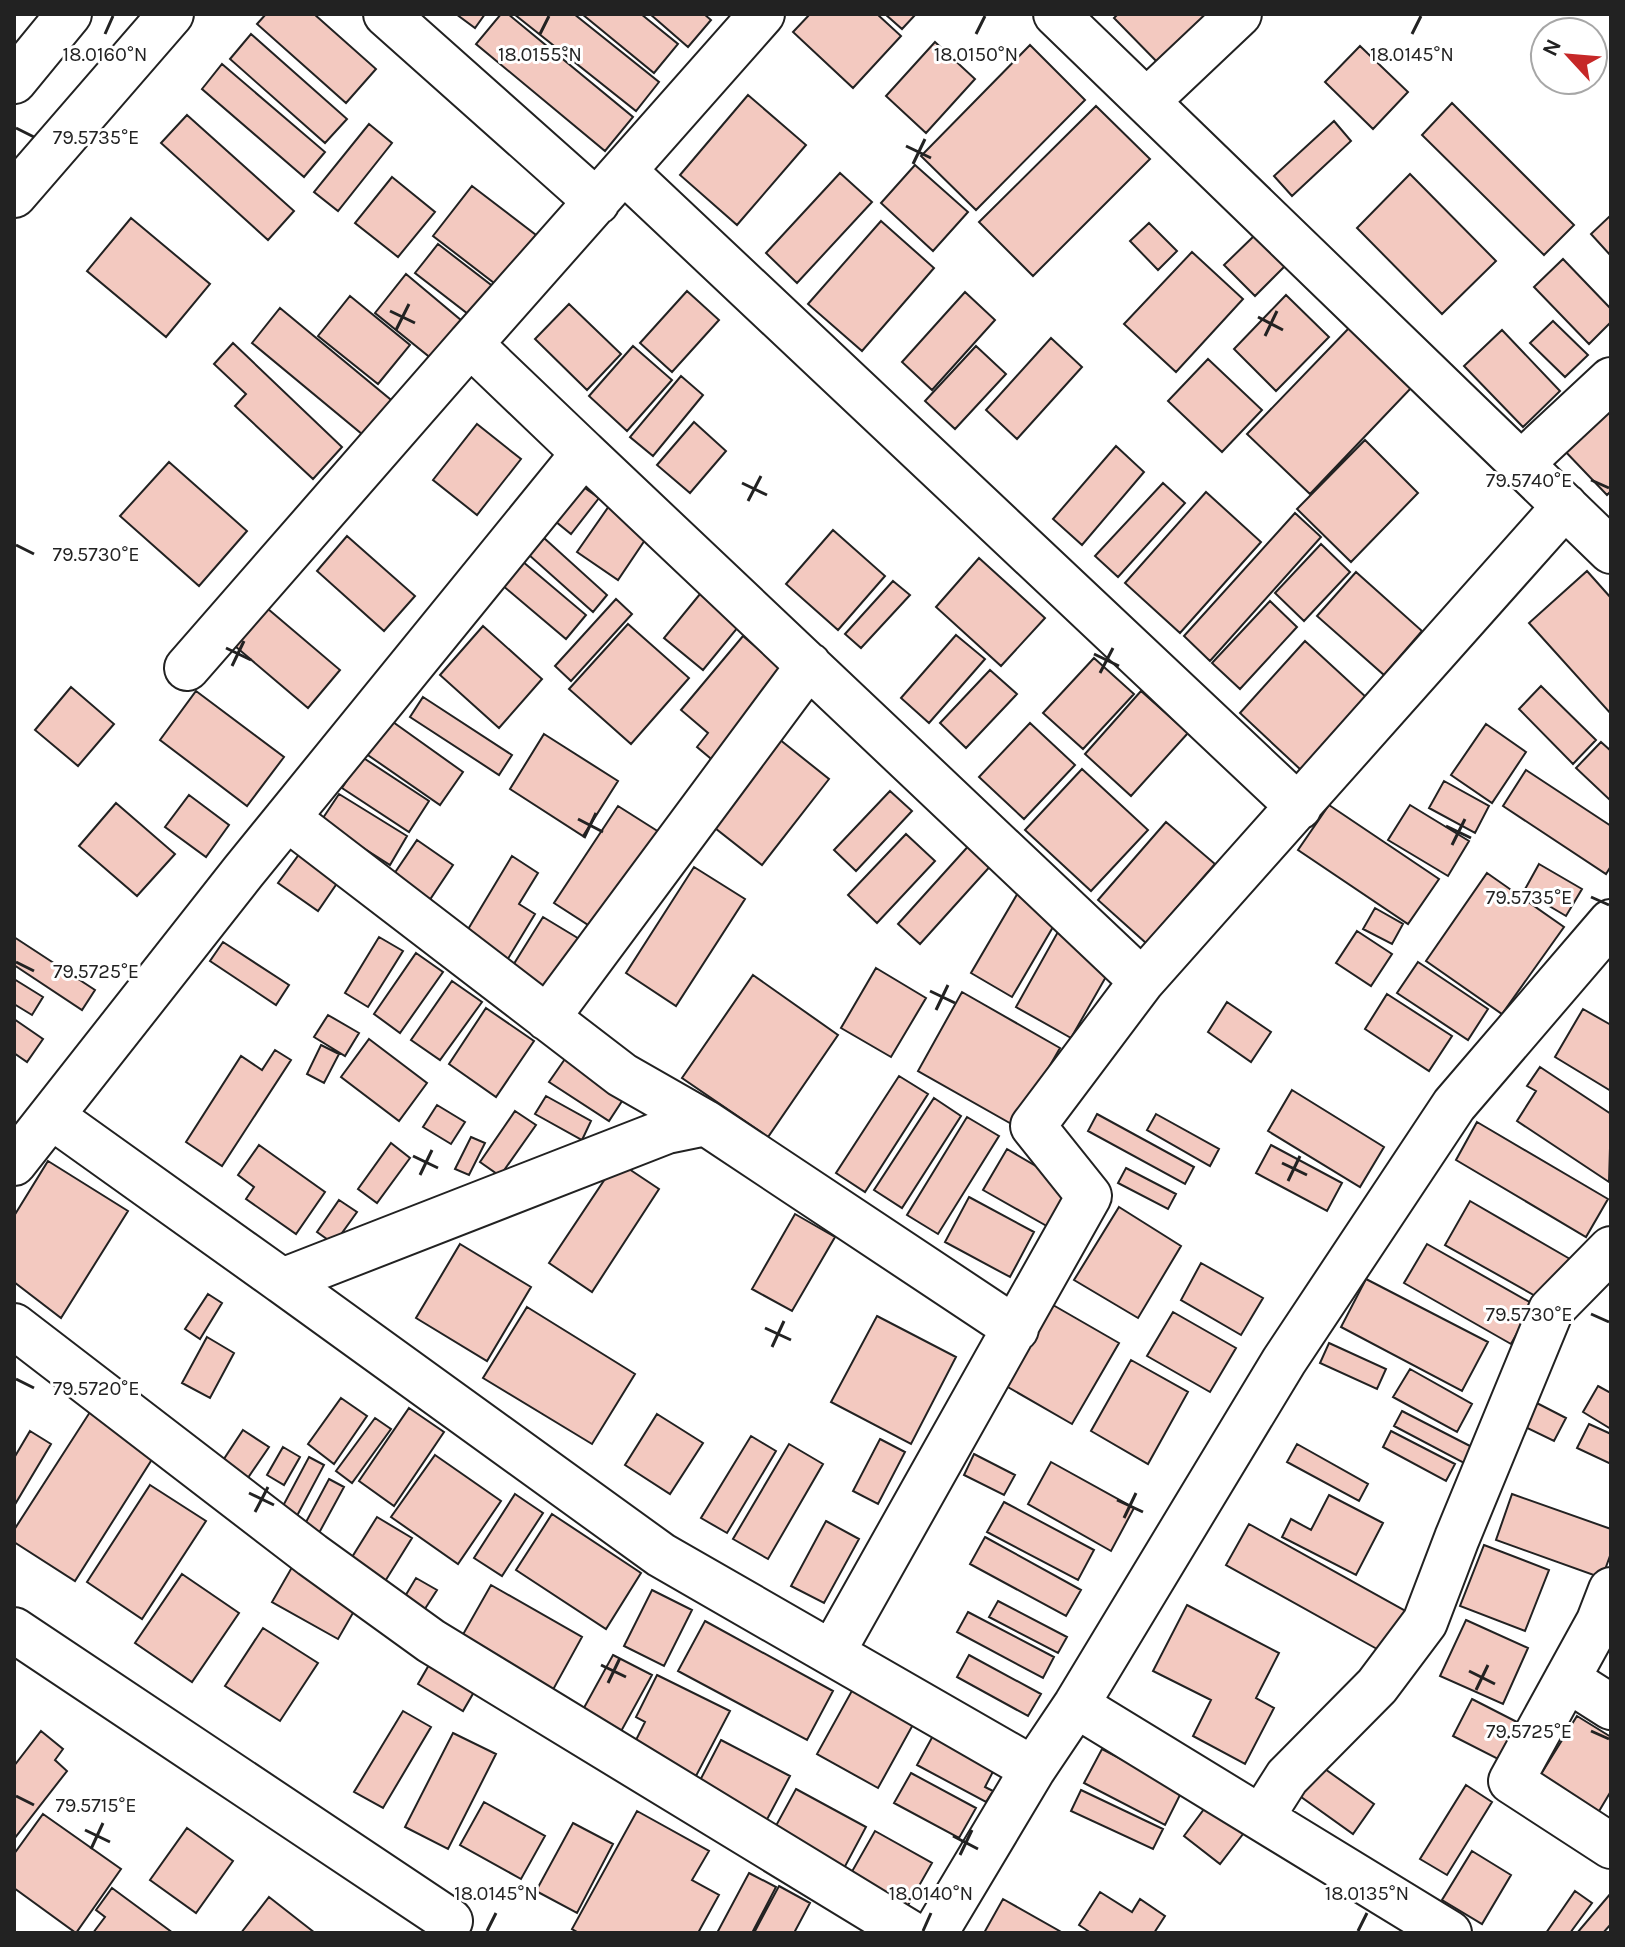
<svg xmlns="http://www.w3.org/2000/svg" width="1625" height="1947" viewBox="0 0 1625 1947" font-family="Karla,sans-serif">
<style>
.building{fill:#f3c9c0;stroke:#222;stroke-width:2}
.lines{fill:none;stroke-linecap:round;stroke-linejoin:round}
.minor-casing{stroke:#222;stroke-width:48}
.major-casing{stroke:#222;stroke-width:48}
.minor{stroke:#fff;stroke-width:44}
.major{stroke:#fff;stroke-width:44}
.ticks{fill:none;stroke:#222;stroke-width:3}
.ticks-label{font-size:20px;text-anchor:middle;fill:#222;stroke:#fff;stroke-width:6;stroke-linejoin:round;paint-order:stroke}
</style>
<rect width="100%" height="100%" fill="#fff"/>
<path class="building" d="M266,14H314L376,69L346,103L257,24Z
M456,14H485L475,28Z
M501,14H508L633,117L605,151L476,44Z
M514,14H574L659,82L636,111Z
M582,14H641L678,44L654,73Z
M650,14H704L711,20L688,47Z
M810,14H877L901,36L853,88L793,32Z
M885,14H916L902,29Z
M1118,14H1218L1163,68L1114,18Z
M251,34L347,119L325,143L230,59Z
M935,42L975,79L926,133L886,96Z
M1030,45L1085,100L976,210L921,156Z
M1360,46L1408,92L1373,129L1325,82Z
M222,64L325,152L304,177L202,89Z
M748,95L806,145L737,225L680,175Z
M1452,103L1574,225L1544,255L1422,135Z
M1096,106L1150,159L1033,276L979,222Z
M187,115L294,211L268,240L161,143Z
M1334,121L1351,141L1292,196L1274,176Z
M369,124L392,143L338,211L314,192Z
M915,165L968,212L933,251L881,203Z
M840,173L872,202L797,283L766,253Z
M1410,174L1496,261L1442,314L1357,228Z
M392,177L435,212L398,257L355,223Z
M472,186L536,235L498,286L433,236Z
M1611,215V256L1591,234Z
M131,218L210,284L166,337L87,271Z
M881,221L934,268L862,351L808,304Z
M1149,223L1177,251L1158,270L1130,241Z
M1255,235L1285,266L1255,296L1224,265Z
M438,244L495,288L472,317L415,273Z
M1192,252L1243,299L1176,372L1124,324Z
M1563,259L1611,309V322L1589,344L1534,287Z
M406,274L462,321L432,359L375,313Z
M687,291L719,320L672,372L640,343Z
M965,292L995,320L932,390L902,362Z
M1286,295L1329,337L1276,391L1234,349Z
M350,296L410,345L378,384L318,336Z
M569,304L621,354L587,390L535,339Z
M280,308L402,409L374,444L252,343Z
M1553,321L1588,355L1565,377L1530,343Z
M1350,327L1412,387L1310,494L1247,434Z
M1502,330L1560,391L1523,427L1464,366Z
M1051,338L1082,367L1017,439L986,410Z
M233,343L342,447L313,479L235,406L246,394L214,364Z
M633,346L672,380L627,431L589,396Z
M976,346L1006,374L955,429L925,401Z
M1208,359L1262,410L1222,452L1168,401Z
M681,376L703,395L653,456L630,437Z
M1611,401V491L1607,495L1562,448Z
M694,422L726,451L690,493L657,465Z
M477,424L521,459L477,515L433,480Z
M1365,440L1418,493L1351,562L1297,509Z
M1116,446L1144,472L1082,545L1053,519Z
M169,462L247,531L199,586L120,516Z
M1163,483L1185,503L1118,577L1095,556Z
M582,486L599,498L571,534L555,521Z
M1206,492L1261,542L1180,633L1125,583Z
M609,506L649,534L618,580L577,552Z
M1295,513L1321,537L1210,661L1184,636Z
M833,530L885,576L838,630L786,584Z
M347,536L415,596L384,631L317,571Z
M544,538L607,595L593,612L529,555Z
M1321,544L1350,572L1304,621L1275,593Z
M979,558L1045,618L1001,666L936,607Z
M522,561L586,615L566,639L502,585Z
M1587,571L1611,598V714L1529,623Z
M1356,572L1422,631L1384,675L1317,616Z
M893,581L910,595L861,648L845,634Z
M700,594L739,626L703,670L664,638Z
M616,599L632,614L571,681L555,666Z
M1270,601L1297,627L1240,689L1212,663Z
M261,603L340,670L308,708L229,641Z
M628,624L689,678L631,744L569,689Z
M483,626L542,679L499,728L440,675Z
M956,635L985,659L929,723L901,698Z
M743,636L796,681L722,768L697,747L708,733L681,710Z
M1305,641L1367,698L1301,770L1240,713Z
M1094,658L1134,694L1083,749L1043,713Z
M990,670L1017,694L966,748L940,723Z
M1541,686L1596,740L1573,764L1519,709Z
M71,687L114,724L78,766L35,730Z
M196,691L284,757L247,806L160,740Z
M1141,691L1188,733L1131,796L1085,754Z
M423,697L512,755L499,775L410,717Z
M386,717L463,772L440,805L362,751Z
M1030,723L1075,765L1024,819L979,777Z
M1486,724L1526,752L1492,803L1451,775Z
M769,731L829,779L762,865L701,817Z
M544,734L618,781L583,836L510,789Z
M1601,742L1611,751V801L1576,768Z
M362,757L429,801L409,832L342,788Z
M1082,769L1148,830L1091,891L1025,830Z
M1526,770L1611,826V866L1606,874L1503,806Z
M1444,781L1489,806L1475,833L1429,808Z
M890,791L912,811L856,871L834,850Z
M339,794L407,836L390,865L321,821Z
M189,795L229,825L206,857L165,827Z
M116,803L175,854L137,896L79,846Z
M1329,805L1439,879L1408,924L1298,850Z
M1410,805L1469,841L1448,876L1388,840Z
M618,806L659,832L596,930L554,903Z
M1166,822L1215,864L1146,943L1098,900Z
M906,834L935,861L877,923L848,895Z
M417,840L453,865L429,901L392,877Z
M972,842L994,862L920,944L898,924Z
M303,849L342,876L318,911L278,883Z
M512,856L538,873L519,904L535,914L506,962L464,936Z
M1539,864L1582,889L1566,916L1524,891Z
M694,867L745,899L676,1006L626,973Z
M1487,873L1564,927L1502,1014L1426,961Z
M1019,891L1060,915L1012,997L971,973Z
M1375,908L1403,924L1392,944L1363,929Z
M543,917L581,940L550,990L512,967Z
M1059,930L1115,961L1071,1038L1016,1007Z
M1357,931L1392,954L1371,986L1336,963Z
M14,937L95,990L82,1010L14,965Z
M379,937L403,951L368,1007L345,993Z
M223,942L289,985L276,1005L210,961Z
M416,953L443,972L400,1033L374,1014Z
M1418,962L1488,1009L1468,1040L1397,993Z
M876,968L926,998L891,1057L841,1028Z
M753,975L838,1035L768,1137L682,1078Z
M14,979L43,997L32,1015L14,1004Z
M452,981L482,1002L440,1060L411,1040Z
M962,992L1060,1048L1015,1126L918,1071Z
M1387,994L1452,1036L1429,1071L1365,1029Z
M1227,1002L1271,1032L1251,1062L1208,1032Z
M486,1008L534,1041L496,1097L449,1064Z
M1583,1009L1611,1025V1091L1555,1057Z
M328,1015L359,1033L345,1056L314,1037Z
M14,1019L43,1039L27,1062L14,1053Z
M369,1039L427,1083L399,1121L341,1077Z
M321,1045L339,1054L324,1083L307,1074Z
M275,1050L291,1060L222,1166L186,1142L241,1056L262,1070Z
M567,1056L626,1095L609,1121L549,1082Z
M1540,1067L1611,1114L1609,1182L1517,1121L1536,1091L1527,1086Z
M899,1076L928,1094L865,1192L836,1173Z
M1292,1090L1384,1147L1360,1187L1268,1131Z
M546,1096L591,1121L582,1140L535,1114Z
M934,1098L961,1116L902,1208L874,1190Z
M437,1105L465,1122L451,1144L423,1127Z
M515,1111L536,1125L500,1176L480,1162Z
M1097,1114L1194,1167L1185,1184L1088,1131Z
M1156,1114L1219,1149L1210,1166L1147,1130Z
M967,1117L999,1136L938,1234L907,1215Z
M1477,1122L1608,1199L1586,1237L1456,1160Z
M471,1137L485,1143L469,1175L455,1169Z
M391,1143L410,1158L377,1203L358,1189Z
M259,1145L325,1192L296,1234L246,1199L254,1187L238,1175Z
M1271,1145L1342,1183L1327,1211L1256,1173Z
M1007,1149L1075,1189L1052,1229L983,1190Z
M48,1161L128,1211L61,1318L14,1282V1216Z
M617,1161L659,1189L592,1292L549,1263Z
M1126,1168L1176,1194L1168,1209L1118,1183Z
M969,1197L1034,1232L1010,1277L945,1242Z
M339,1200L357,1212L334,1244L317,1232Z
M1470,1201L1570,1259L1546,1302L1445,1245Z
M1119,1207L1181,1246L1138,1318L1074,1280Z
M795,1214L835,1237L792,1311L752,1289Z
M460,1244L531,1287L487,1361L416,1318Z
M1427,1244L1533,1304L1511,1344L1404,1283Z
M1201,1263L1263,1298L1241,1335L1181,1300Z
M1366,1279L1488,1342L1462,1391L1341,1327Z
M208,1294L222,1303L200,1339L185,1329Z
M1053,1305L1119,1343L1072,1424L1006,1386Z
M527,1307L635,1374L592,1444L483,1378Z
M1173,1312L1236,1348L1210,1392L1147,1356Z
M877,1316L956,1357L911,1444L831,1402Z
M207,1337L234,1353L210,1398L182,1383Z
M1329,1343L1386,1369L1377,1389L1320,1363Z
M1131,1360L1188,1392L1148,1464L1091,1431Z
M1410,1369L1472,1404L1457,1432L1393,1397Z
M1598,1386L1611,1393V1429L1583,1412Z
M341,1398L367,1416L334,1464L308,1444Z
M1529,1399L1566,1418L1554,1441L1517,1423Z
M409,1408L444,1432L394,1506L359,1481Z
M1402,1411L1472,1447L1464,1463L1394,1426Z
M90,1412L156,1453L75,1581L14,1542V1530Z
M657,1414L703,1443L670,1494L625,1465Z
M375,1418L391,1429L352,1483L336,1471Z
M1589,1424L1611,1434V1464L1577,1448Z
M243,1430L269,1447L243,1485L218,1468Z
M30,1431L51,1444L14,1506V1458Z
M1391,1431L1455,1464L1446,1481L1383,1447Z
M751,1436L776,1451L727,1533L701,1518Z
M880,1439L905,1452L878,1504L853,1491Z
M789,1444L823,1464L768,1559L733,1539Z
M1297,1444L1368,1484L1359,1501L1287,1462Z
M283,1447L300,1457L284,1485L267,1475Z
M974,1454L1015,1475L1004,1495L964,1475Z
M435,1455L501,1501L458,1564L391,1517Z
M309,1457L324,1465L291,1527L276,1519Z
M1051,1462L1134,1508L1111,1551L1028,1504Z
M329,1479L344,1487L313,1544L298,1537Z
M150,1485L206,1521L142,1619L87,1582Z
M515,1494L543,1513L502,1576L474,1558Z
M1512,1494L1611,1529V1553L1602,1578L1496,1540Z
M1329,1495L1383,1523L1356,1575L1282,1537L1291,1519L1311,1530Z
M1004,1502L1094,1550L1078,1580L987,1532Z
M552,1514L641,1573L606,1629L516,1570Z
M377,1517L412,1538L384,1583L349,1562Z
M826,1521L859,1539L824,1603L791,1586Z
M1249,1524L1409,1613L1386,1654L1226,1565Z
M985,1537L1081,1590L1066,1616L970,1564Z
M1484,1545L1549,1570L1525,1631L1460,1606Z
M295,1562L361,1599L338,1639L272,1602Z
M182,1574L239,1613L192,1682L135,1643Z
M416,1578L437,1590L421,1615L401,1603Z
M491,1585L582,1637L549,1697L457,1645Z
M652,1590L692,1610L664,1666L624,1646Z
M998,1601L1067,1637L1058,1653L989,1617Z
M1187,1605L1279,1653L1256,1698L1274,1708L1245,1764L1193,1736L1211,1700L1153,1671Z
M968,1612L1054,1657L1043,1678L957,1632Z
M1466,1620L1528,1648L1503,1704L1440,1676Z
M705,1621L833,1691L807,1740L678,1671Z
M263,1628L318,1663L280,1721L225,1686Z
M613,1655L652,1675L619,1735L580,1715Z
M969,1655L1041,1694L1028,1716L957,1677Z
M433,1658L478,1685L463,1711L418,1684Z
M657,1675L730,1711L696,1776L634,1744L645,1722L636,1717Z
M859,1678L920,1712L878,1788L817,1754Z
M1472,1699L1517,1722L1498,1759L1453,1736Z
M403,1711L431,1727L383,1808L354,1792Z
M1577,1716L1611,1737V1791L1592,1823L1533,1787Z
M41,1731L63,1749L55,1760L67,1771L14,1839V1766Z
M935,1732L997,1764L985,1787L993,1791L986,1802L917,1765Z
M453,1733L496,1754L448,1849L405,1827Z
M721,1740L790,1776L763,1827L694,1792Z
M1102,1749L1182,1791L1165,1825L1084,1783Z
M1318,1764L1374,1804L1353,1834L1297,1794Z
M911,1773L976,1808L959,1838L894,1803Z
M1466,1785L1492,1802L1447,1875L1420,1859Z
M796,1789L866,1827L842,1872L772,1833Z
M1081,1790L1163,1829L1153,1849L1071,1811Z
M1216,1793L1253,1821L1220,1864L1184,1836Z
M484,1802L545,1836L521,1879L460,1845Z
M637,1811L709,1851L692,1880L719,1895L698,1933H579L572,1929Z
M43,1814L121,1869L76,1933L14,1888V1854Z
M573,1823L613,1844L577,1913L536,1891Z
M187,1828L233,1861L196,1913L150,1880Z
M875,1831L932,1863L907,1907L850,1875Z
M1472,1851L1511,1875L1482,1924L1442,1900Z
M749,1873L776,1887L752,1933H717Z
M779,1886L810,1903L794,1933H754Z
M112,1888L173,1933H93L105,1917L96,1910Z
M1575,1891L1592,1903L1570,1933H1546Z
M1100,1892L1132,1912L1140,1899L1165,1916L1154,1933H1091L1079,1925Z
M1611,1893V1924L1603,1933H1577Z
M269,1897L315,1933H241Z
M1003,1899L1063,1933H984Z"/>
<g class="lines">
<g class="minor-casing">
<path id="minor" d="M386,14L597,202
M1056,14L1611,551
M1147,101L1239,14
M625,172L1299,807
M584,453L1142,981
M1522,463L1611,380
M187,668L470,344
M287,818L622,1075L706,1123
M547,1018L809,665
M51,1116L282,1281L667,1131L706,1123L1016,1329
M14,1163L243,872L584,453L470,344L762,14
M282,1281L661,1555L1033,1769
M14,1326L312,1555L431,1641L910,1933
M1611,1590L1599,1621L1511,1781L1611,1846
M14,1630L450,1921
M832,1653L1089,1196L1033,1126L1142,981L1565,506
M1567,1679L1611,1707
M1076,1705L1449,1933
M1261,1818L1287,1777L1377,1686L1425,1622L1457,1538L1551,1310L1611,1249
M935,1933L1033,1769L1076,1705L1284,1361L1454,1105L1611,922"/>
</g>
<g class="major-casing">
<path id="major" d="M14,81L69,14
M14,195L171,14"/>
</g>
<use href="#minor" class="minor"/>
<use href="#major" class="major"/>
</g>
<path class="ticks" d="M105,34L113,16M540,34L549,16M976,34L985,16M1412,34L1421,16M16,128L34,137M906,146L931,158M913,164L925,139M390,311L415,323M1258,317L1283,330M396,330L409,304M1265,336L1277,311M1591,480L1609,488M742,483L767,495M748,501L761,476M16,545L34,554M226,648L251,660M1094,654L1119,666M232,666L244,641M1100,673L1113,648M578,819L603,832M1446,826L1471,838M584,838L596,813M1452,845L1465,819M1591,897L1609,905M16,962L34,971M930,991L955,1003M936,1010L948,985M413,1156L438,1168M1282,1163L1307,1175M420,1175L432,1150M1288,1181L1300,1156M1591,1314L1609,1322M765,1328L791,1340M772,1347L784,1321M16,1379L34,1388M249,1493L274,1505M1117,1500L1143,1512M255,1512L268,1487M1124,1518L1136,1493M601,1665L626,1677M1469,1671L1495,1684M608,1683L620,1658M1476,1690L1488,1665M1591,1731L1609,1739M16,1796L34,1805M85,1830L110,1842M953,1836L978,1849M91,1849L103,1823M960,1855L972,1830M487,1931L496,1913M923,1931L931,1913M1358,1931L1367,1913"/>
<g class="ticks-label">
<text x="105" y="61">18.0160°N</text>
<text x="540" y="61">18.0155°N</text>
<text x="976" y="61">18.0150°N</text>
<text x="1412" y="61">18.0145°N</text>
<text x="96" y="144">79.5735°E</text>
<text x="1529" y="487">79.5740°E</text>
<text x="96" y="561">79.5730°E</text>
<text x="1529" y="904">79.5735°E</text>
<text x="96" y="978">79.5725°E</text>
<text x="1529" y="1321">79.5730°E</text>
<text x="96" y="1395">79.5720°E</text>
<text x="1529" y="1738">79.5725°E</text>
<text x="96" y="1812">79.5715°E</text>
<text x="496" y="1900">18.0145°N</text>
<text x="931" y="1900">18.0140°N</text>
<text x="1367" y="1900">18.0135°N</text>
</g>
<rect width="1625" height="1947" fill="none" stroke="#222222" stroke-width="32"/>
<g transform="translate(1569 56) rotate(296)"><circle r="38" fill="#ffffff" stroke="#a7a7a7" stroke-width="2"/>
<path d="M0-6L14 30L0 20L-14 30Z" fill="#c62828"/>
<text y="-12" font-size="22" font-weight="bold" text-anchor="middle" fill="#222222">N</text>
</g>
</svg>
